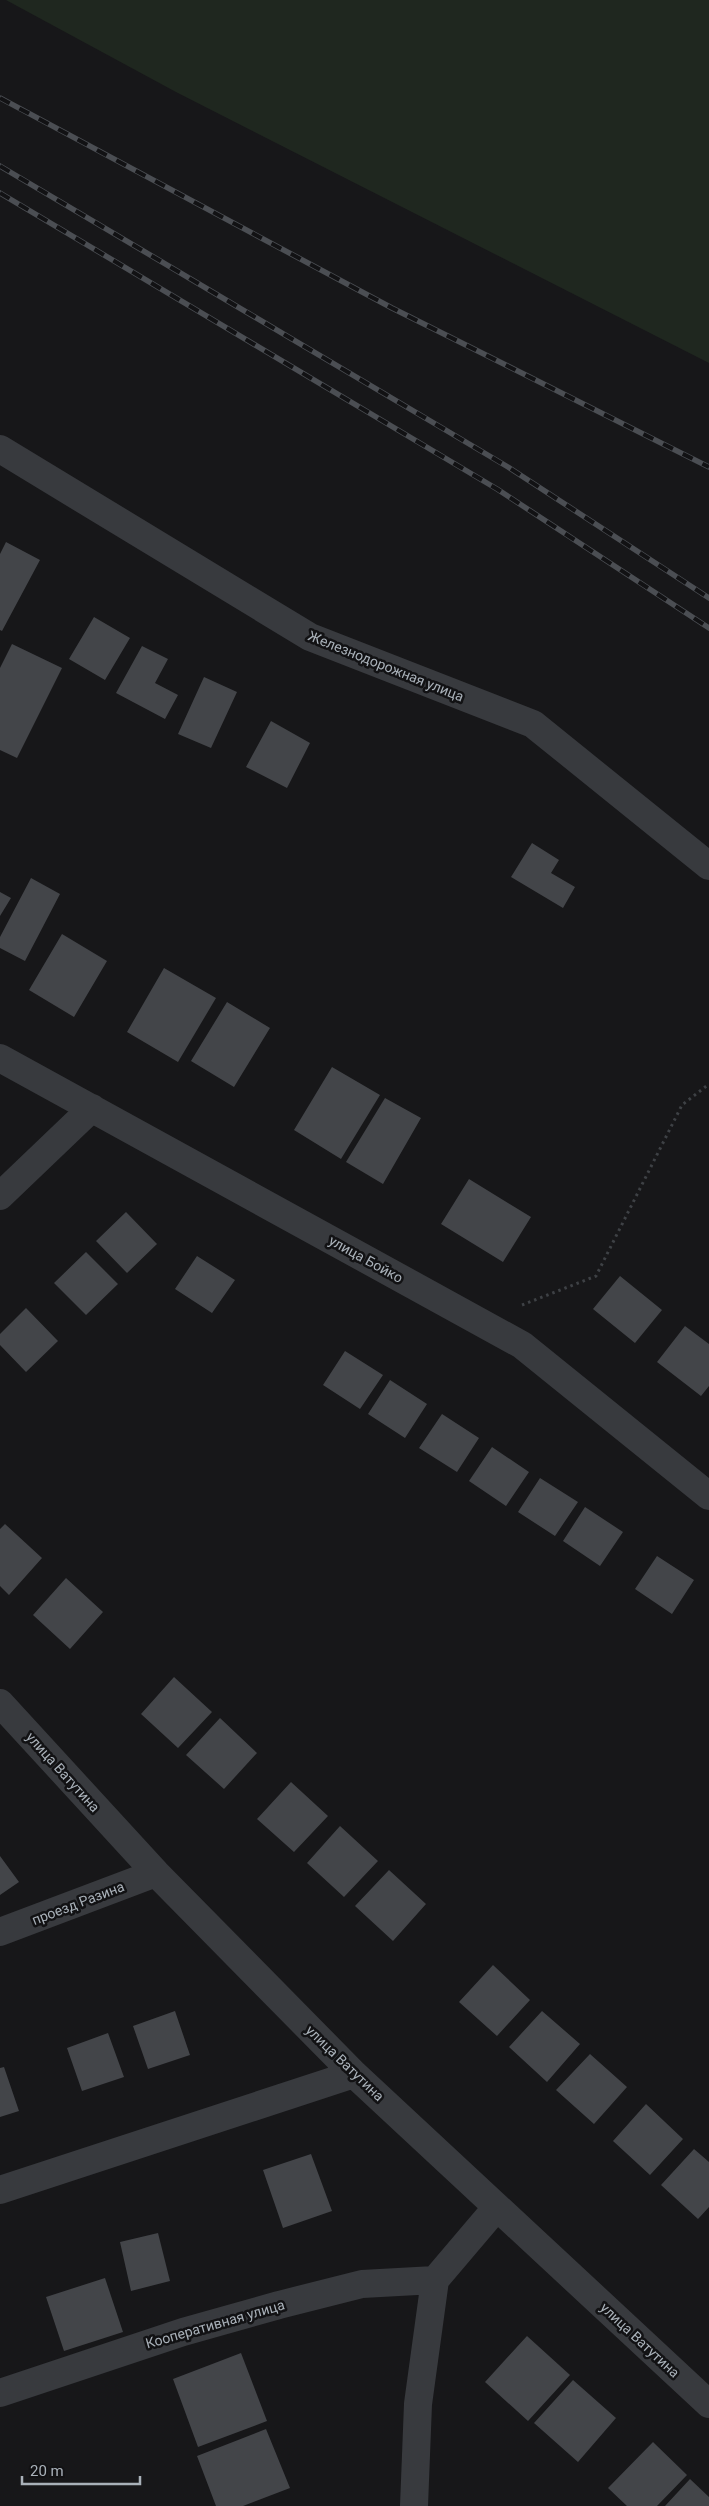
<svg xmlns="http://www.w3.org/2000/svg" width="709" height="2506" viewBox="0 0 709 2506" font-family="Roboto,sans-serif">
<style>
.green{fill:#1f271f}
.building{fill:#434549}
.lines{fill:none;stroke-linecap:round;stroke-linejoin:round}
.path{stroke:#3e4145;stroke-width:3;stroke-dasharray:2.5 4;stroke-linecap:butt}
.minor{stroke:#383a3e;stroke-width:28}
.rail-casing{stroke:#4b4e53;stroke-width:5.5}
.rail{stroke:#121214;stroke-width:4;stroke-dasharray:11;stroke-linecap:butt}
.labels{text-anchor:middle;stroke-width:5;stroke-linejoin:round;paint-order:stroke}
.street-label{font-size:14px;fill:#a9b1b9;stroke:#121214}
</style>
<rect width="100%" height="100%" fill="#171719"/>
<path class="green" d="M6,0H709V363L176,92Z"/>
<path class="building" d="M6,542L40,560L2,631L0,630V554Z
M94,617L130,638L105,680L69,659Z
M12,644L62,668L17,758L0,750V668Z
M142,646L168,659L155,683L178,695L165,719L116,693Z
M204,677L237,692L211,748L178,734Z
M271,721L310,743L287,788L246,767Z
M532,843L559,860L551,873L575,887L563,908L511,877Z
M31,878L60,894L25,961L0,948V937Z
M0,892L11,898L0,916Z
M62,934L107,961L74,1017L29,990Z
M164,968L216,998L178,1062L127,1032Z
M227,1002L270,1028L234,1087L191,1061Z
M332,1067L380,1095L341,1159L294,1130Z
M385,1098L421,1118L383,1184L346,1162Z
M469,1179L531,1217L503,1262L441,1224Z
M126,1212L157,1244L127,1273L96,1241Z
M86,1252L118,1284L86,1315L54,1283Z
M197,1256L235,1280L212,1313L175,1289Z
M620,1276L662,1310L635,1343L593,1309Z
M26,1308L58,1341L26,1372L0,1345V1334Z
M685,1326L709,1344V1386L701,1396L657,1362Z
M345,1351L383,1375L360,1409L323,1385Z
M390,1380L427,1404L405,1438L368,1414Z
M442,1414L479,1438L457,1472L419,1448Z
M492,1447L529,1472L506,1506L469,1481Z
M540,1478L578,1502L555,1536L518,1512Z
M585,1507L623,1532L600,1566L563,1541Z
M5,1524L42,1558L9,1595L0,1586V1529Z
M657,1556L694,1580L672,1614L635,1589Z
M66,1578L103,1612L70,1649L33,1615Z
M174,1677L212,1712L178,1748L141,1714Z
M220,1718L257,1753L224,1789L186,1755Z
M291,1782L328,1816L294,1852L257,1819Z
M340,1826L378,1861L344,1897L307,1863Z
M0,1856L19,1882L0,1895Z
M389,1870L426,1904L393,1941L355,1906Z
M493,1965L530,2000L497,2036L459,2002Z
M175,2011L190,2055L148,2069L133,2026Z
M542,2011L580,2044L547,2082L509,2047Z
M108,2033L124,2077L82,2091L67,2048Z
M590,2054L627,2087L594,2124L556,2090Z
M4,2067L19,2111L0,2117V2068Z
M646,2104L683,2139L650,2175L613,2141Z
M694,2149L709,2162V2207L698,2219L661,2185Z
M311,2154L332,2211L283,2228L263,2170Z
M158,2233L170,2281L131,2291L120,2242Z
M105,2278L123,2332L64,2351L46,2297Z
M527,2336L570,2375L528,2421L485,2382Z
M241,2353L267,2421L198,2447L173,2379Z
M573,2380L616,2418L578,2462L534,2423Z
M266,2429L290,2488L243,2506H216L197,2456Z
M653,2442L687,2475L657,2506H627L608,2488Z
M690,2479L709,2497V2506H665Z"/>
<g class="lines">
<path class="path" d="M522,1305L596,1276L682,1105L709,1084"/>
<path class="minor" d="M0,449L310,637L533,724L709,866
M0,1058L522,1345L709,1496
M0,1196L92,1108
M0,1703L156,1873L354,2074L709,2404
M0,1932L156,1873
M0,2190L354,2074
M0,2393L183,2332L279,2305L362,2284L435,2280
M414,2506L418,2404L435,2280L497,2207"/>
<g class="rail-casing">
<path id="rail" d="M0,98L392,308L709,467
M0,166L508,467L709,598
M0,193L497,489L709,628"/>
</g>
<use href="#rail" class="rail"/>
</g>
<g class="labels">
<g class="street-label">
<text transform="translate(386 666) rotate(22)" y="5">Железнодорожная улица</text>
<text transform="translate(366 1259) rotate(29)" y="5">улица Бойко</text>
<text transform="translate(63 1772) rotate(48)" y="5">улица Ватутина</text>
<text transform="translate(78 1903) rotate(-21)" y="5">проезд Разина</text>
<text transform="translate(345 2063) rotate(44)" y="5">улица Ватутина</text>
<text transform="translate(215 2324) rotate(-16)" y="5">Кооперативная улица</text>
<text transform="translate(640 2340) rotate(43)" y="5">улица Ватутина</text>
</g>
</g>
<path d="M22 2476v8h118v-8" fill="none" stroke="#a9b1b9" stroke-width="2.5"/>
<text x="30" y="2476" font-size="15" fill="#a9b1b9" stroke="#121214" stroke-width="4" paint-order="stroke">20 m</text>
</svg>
